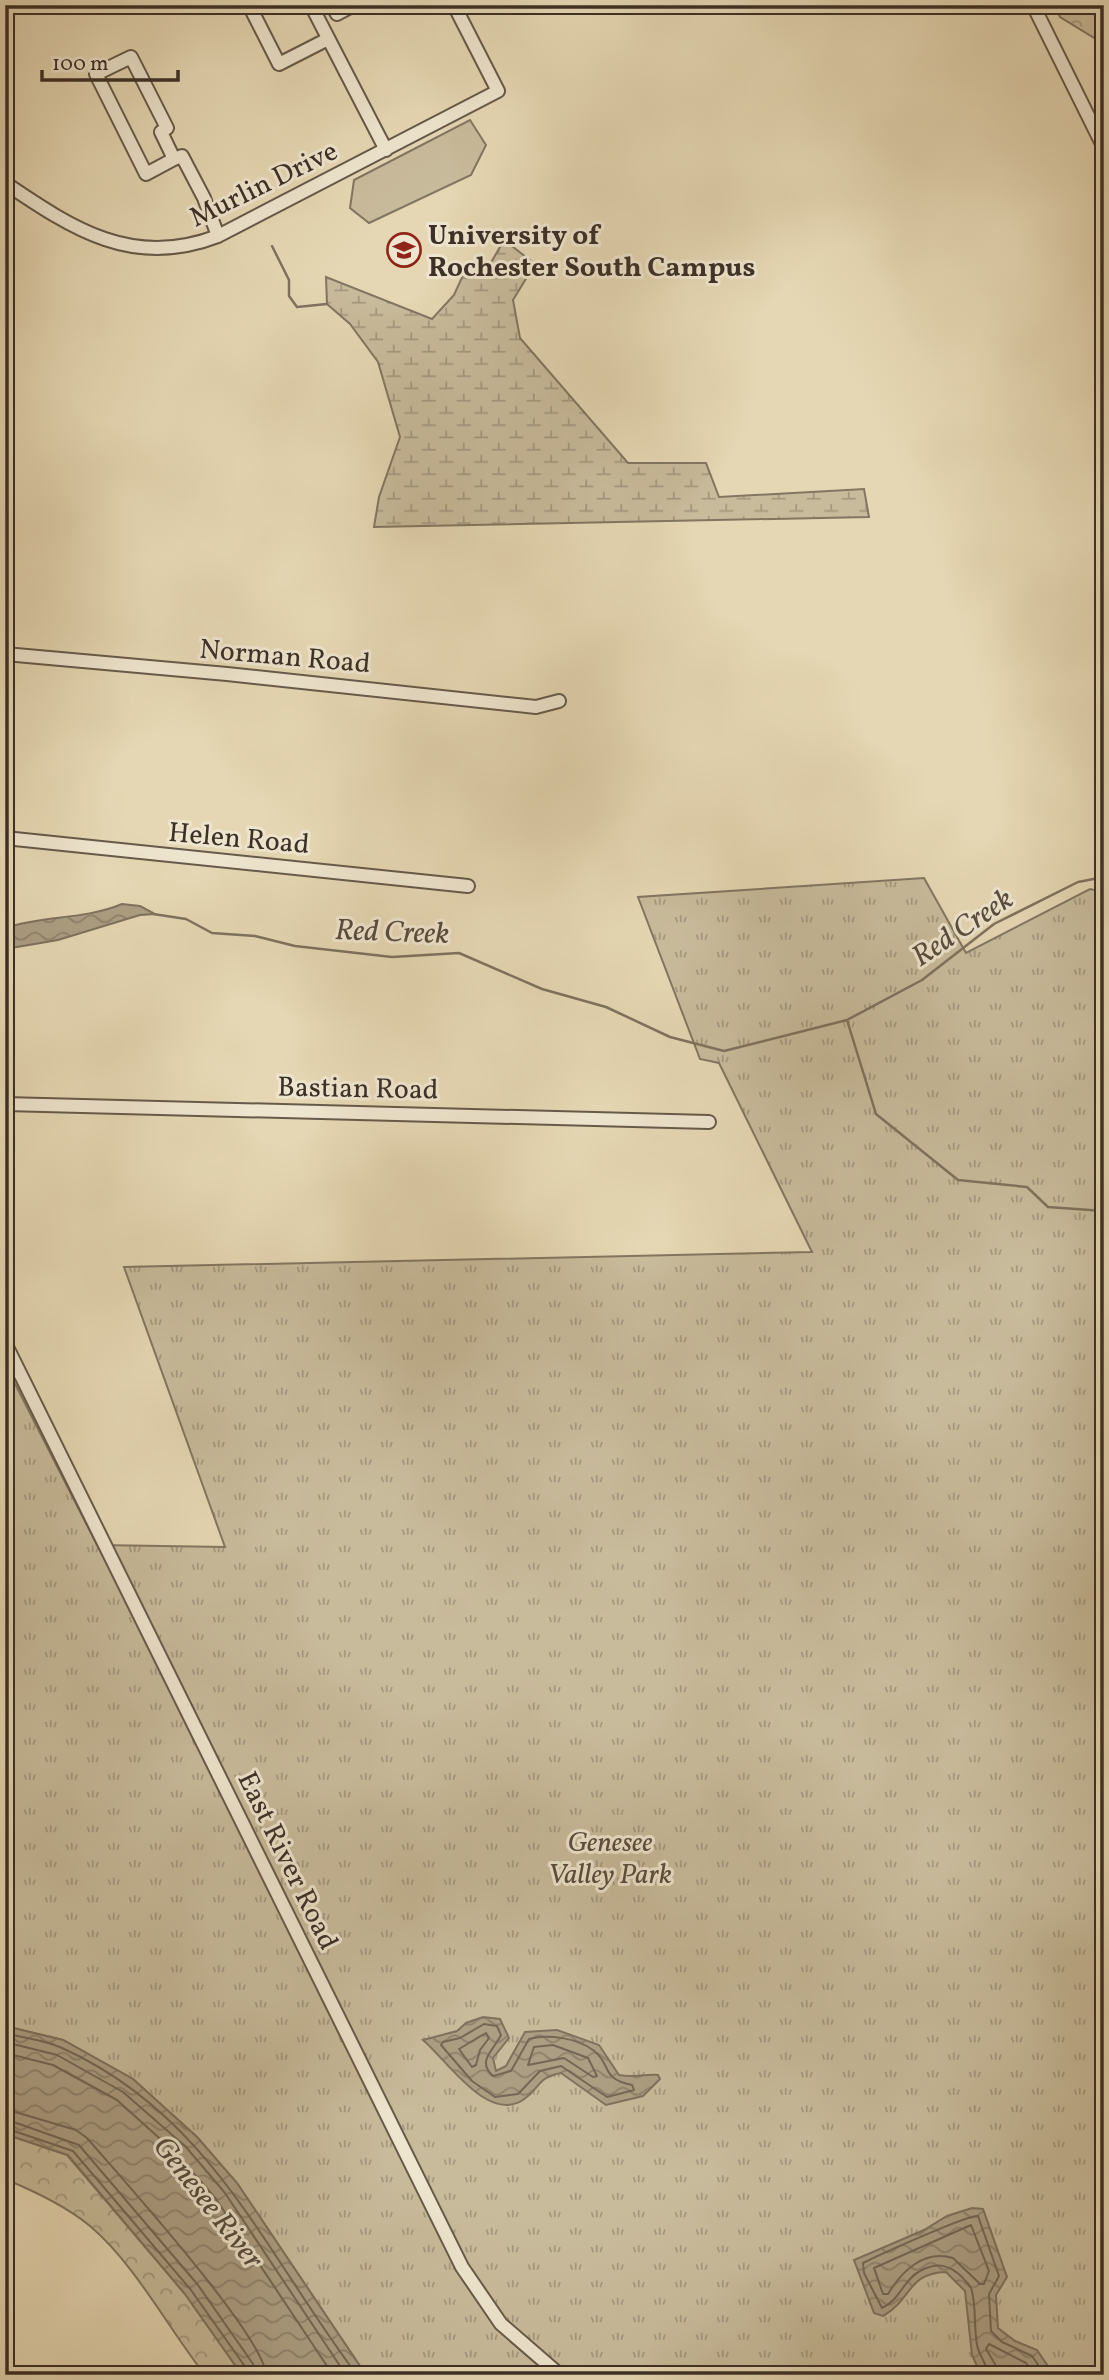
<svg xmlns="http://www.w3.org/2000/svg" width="1109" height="2380" viewBox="0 0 1109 2380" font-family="Vollkorn,serif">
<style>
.grass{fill:#c8bb9b;stroke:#827661;stroke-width:2}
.forest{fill:url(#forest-crowns);stroke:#827661;stroke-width:2}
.wetland{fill:url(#wetland-marsh);stroke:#827661;stroke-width:2}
.park{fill:url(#park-tufts);stroke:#827661;stroke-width:2}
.water{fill:url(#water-waves);stroke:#7f725e;stroke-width:2}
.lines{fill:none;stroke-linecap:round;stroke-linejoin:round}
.shore{stroke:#746755;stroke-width:2}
.stream{stroke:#7f725e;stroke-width:2.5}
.minor-casing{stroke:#665a4a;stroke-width:16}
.minor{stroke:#eee5ce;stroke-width:12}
.labels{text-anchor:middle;stroke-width:6;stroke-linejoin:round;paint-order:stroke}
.street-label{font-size:28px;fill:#3c3027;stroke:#eee5ce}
.poi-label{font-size:28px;font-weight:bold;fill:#3c3027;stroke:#eee5ce;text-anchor:start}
.park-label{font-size:28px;font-style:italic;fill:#584c3e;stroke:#eee5ce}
.water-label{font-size:30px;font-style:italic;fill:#584c3e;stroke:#eee5ce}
</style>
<defs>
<pattern id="forest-crowns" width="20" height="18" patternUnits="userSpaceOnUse" patternTransform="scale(1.75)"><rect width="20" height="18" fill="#c8bb9b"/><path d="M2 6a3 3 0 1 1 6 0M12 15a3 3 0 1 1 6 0" fill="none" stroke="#a4987e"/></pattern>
<pattern id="wetland-marsh" width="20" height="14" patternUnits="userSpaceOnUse" patternTransform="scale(1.75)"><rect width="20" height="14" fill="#c8bb9b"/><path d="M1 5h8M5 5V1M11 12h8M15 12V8" fill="none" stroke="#a4987e"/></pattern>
<pattern id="park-tufts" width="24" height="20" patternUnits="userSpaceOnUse" patternTransform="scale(1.75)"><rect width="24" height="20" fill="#c8bb9b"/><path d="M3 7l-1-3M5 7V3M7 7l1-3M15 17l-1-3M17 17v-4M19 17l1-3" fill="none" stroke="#a4987e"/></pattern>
<pattern id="water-waves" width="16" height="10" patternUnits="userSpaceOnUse" patternTransform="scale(1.75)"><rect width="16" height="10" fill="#ac9e83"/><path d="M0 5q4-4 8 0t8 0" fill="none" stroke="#8d816b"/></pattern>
</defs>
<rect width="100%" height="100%" fill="#e5d7b3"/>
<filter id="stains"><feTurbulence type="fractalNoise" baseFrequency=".00286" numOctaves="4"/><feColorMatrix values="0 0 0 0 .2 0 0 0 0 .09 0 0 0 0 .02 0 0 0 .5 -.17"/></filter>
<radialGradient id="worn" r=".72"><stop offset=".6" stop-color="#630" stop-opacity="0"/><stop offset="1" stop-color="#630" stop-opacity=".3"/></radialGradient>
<path class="grass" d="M470,120L486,145L471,175L369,223L350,208L354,180Z"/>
<path class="forest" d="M1054,5H1104V44L1060,17Z
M5,2134L67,2155L185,2294L242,2375H205C168,2328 135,2264 90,2226C66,2206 34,2191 5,2179Z"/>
<path class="wetland" d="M504,240L535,264L513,300L520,338L628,463H706L719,497L864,489L869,517L374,527L379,497L400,437L378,362L350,324L327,304L326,277L432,319L454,295L465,271L489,266Z"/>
<path class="park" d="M924,878L966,953L1090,889L1104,892V2375H366L237,2183L197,2137L133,2079L63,2040L5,2026V1364L97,1545L225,1547L124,1267L812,1252L719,1063L700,1059L638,897Z"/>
<path class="water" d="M122,904L140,906L155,914L140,915L58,940L5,949V928C43,915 84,920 122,904Z
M483,2017L500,2019L509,2038L493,2058L496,2071L506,2066L525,2032L557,2030L599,2045L619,2075C633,2078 644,2074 658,2075L660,2079L643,2096L606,2105L561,2073C536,2078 541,2088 523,2100C487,2123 447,2060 423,2040L457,2031L466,2023Z
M5,2026L63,2040L133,2079L197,2137L237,2183L366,2375H242L185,2294L68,2155L5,2134Z
M972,2208L983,2209L1007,2277L996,2295L998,2328L1015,2341L1037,2350L1054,2375H981L972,2355L965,2291L946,2272C907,2273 912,2300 883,2316L874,2313L854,2260L924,2230L947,2216Z"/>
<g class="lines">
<path class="shore" d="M484,2024L497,2026L501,2035C494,2050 476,2061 493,2076L511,2071L529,2039C548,2034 577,2038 593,2050C613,2065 599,2078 632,2085L634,2090L607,2097L561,2066L540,2071L518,2094L495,2097L472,2081L441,2045L443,2042L460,2038Z
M5,2033C23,2038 45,2040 62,2048C211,2115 265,2253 357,2375
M486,2033L489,2038L480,2050L476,2065L472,2067L459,2049Z
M5,2042L57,2055L123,2092L186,2147L225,2193L346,2375
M553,2045L588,2058L597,2076L593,2077L564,2058L528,2065L534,2047Z
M5,2053L53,2065L117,2100L178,2155L216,2199L333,2375
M5,2109L76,2130L87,2138C119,2175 265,2337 266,2375
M5,2119L79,2145L198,2285L253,2364L256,2375
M5,2128L73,2151L191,2290L246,2368L247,2375
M971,2225L989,2271L984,2284H980L953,2258C924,2249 902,2271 888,2294H883L874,2268Z
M988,2375C987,2363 979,2356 977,2345C974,2327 976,2308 972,2291C971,2285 966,2282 963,2278C949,2264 937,2262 920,2271C903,2280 900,2300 882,2308L864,2273L863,2263C879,2255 967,2215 978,2216L999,2276L989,2294L991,2331L1002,2342L1032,2356L1045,2375
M996,2375L995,2364L986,2349L989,2344L1026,2363L1035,2375"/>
<path class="stream" d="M272,246L289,280V296L297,307L327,304
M153,914L186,919L212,933L255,936L295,946L392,957L459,953L542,989L606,1007L670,1037L724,1051L847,1020L922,980L994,924L1078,882L1104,877
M847,1020L876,1114L958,1180L1027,1187L1048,1207L1104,1211"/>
<g class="minor-casing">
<path id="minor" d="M249,5L279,64L328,39
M311,5L386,150
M332,5L337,14L354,5
M1033,5L1104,148
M174,159L146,174L96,74L131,57L167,128L161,132L174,159L182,156L204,198L218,236
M5,183C73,229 133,269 218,236L498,91L454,5
M5,654L227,674L536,707L559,701
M5,838L468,886
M5,1104L709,1122
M5,1343L462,2267L501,2324L560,2375"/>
</g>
<use href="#minor" class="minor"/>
</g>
<defs>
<g id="university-ring" transform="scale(1.75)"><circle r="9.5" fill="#eee5ce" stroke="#8f2418" stroke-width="1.5"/><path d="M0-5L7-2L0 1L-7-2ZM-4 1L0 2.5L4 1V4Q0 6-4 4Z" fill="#8f2418"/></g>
</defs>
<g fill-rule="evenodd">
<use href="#university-ring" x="404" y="250"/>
</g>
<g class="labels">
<g class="street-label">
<text transform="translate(263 183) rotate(-26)" y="10">Murlin Drive</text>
<text transform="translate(285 655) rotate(5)" y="10">Norman Road</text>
<text transform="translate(239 837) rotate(5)" y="10">Helen Road</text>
<text transform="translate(358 1087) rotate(1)" y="10">Bastian Road</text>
<text transform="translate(289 1860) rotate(64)" y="10">East River Road</text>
</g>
<g class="poi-label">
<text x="428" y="244">University of<tspan x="428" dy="32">Rochester South Campus</tspan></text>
</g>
<g class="park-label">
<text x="610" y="1851">Genesee<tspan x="610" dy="32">Valley Park</tspan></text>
</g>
<g class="water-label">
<text transform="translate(962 927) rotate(-34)" y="10">Red Creek</text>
<text transform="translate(392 931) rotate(2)" y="10">Red Creek</text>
<text transform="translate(209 2202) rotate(52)" y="10">Genesee River</text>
</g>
</g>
<rect width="1109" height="2380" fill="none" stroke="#e5d7b3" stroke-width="28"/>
<rect x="7" y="7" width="1095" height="2366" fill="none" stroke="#3c3027" stroke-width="3.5"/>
<rect x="14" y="14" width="1081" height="2352" fill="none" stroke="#3c3027" stroke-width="2"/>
<path d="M42 70v10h136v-10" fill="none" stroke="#3c3027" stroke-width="3.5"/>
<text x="52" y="70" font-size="21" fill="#3c3027" stroke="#eee5ce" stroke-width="5" paint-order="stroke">100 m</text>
<rect width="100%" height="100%" filter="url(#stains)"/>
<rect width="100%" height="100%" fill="url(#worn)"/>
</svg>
